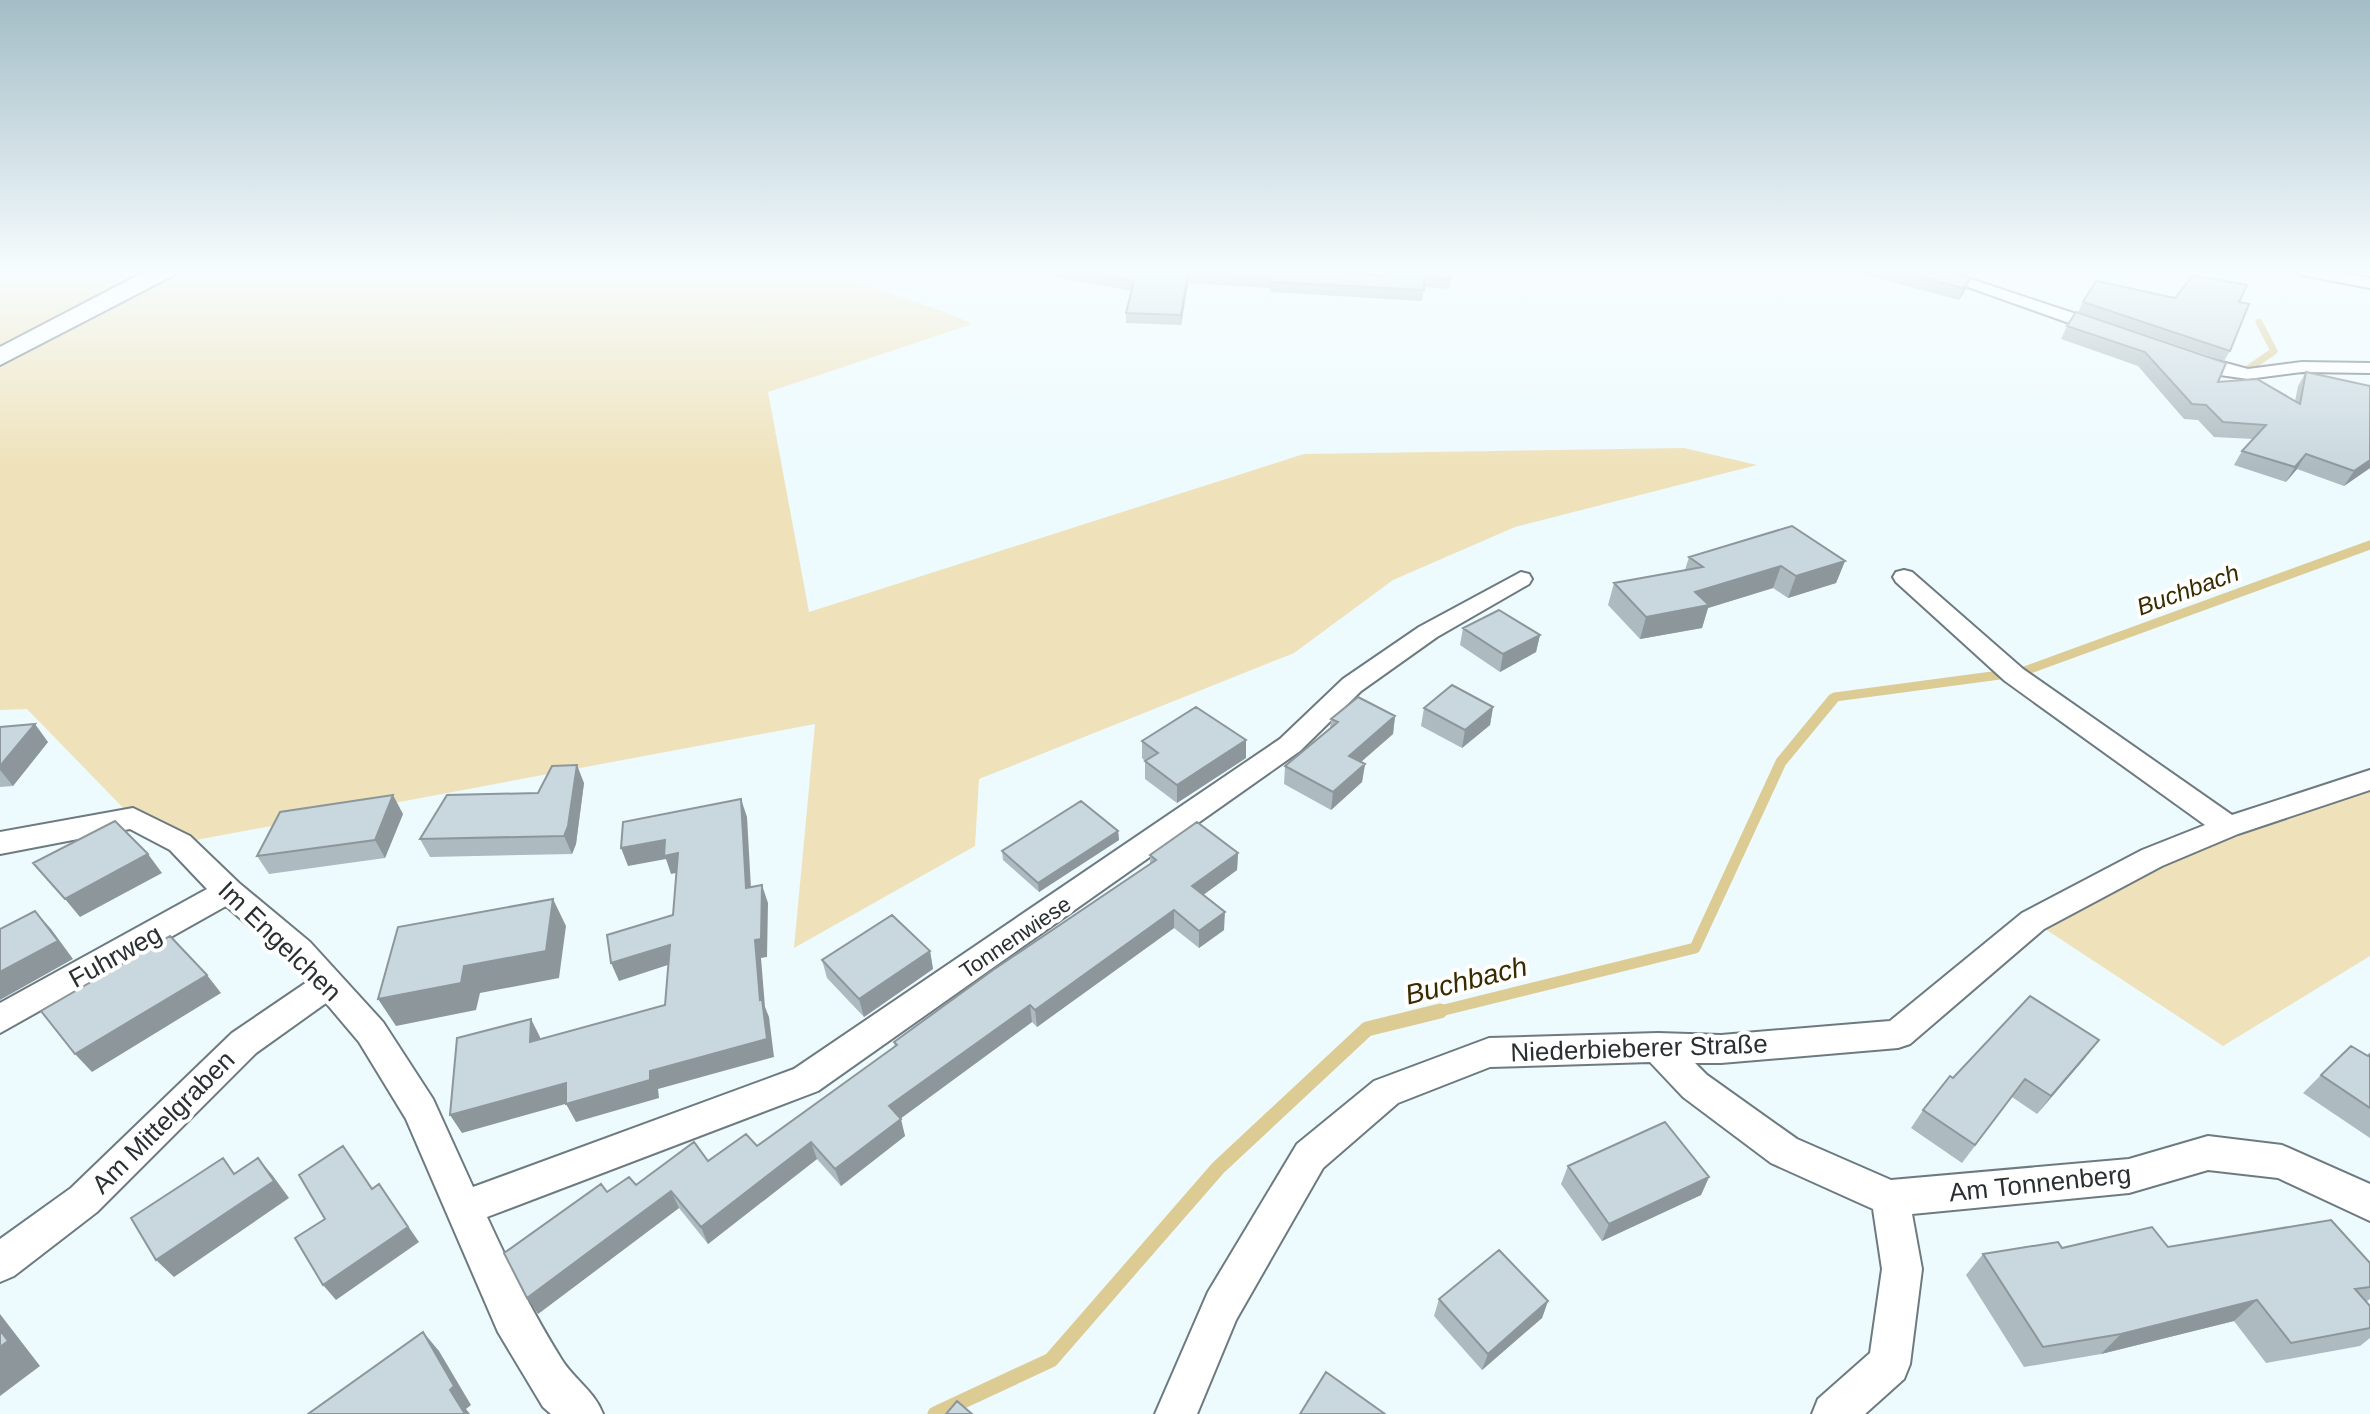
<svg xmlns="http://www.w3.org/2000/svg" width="2370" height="1414" viewBox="0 0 2370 1414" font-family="Helvetica,sans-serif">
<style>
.green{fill:#efe2ba}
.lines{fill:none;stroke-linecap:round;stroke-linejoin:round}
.stream-far3{stroke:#ddcb94;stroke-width:7}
.stream-far2{stroke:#ddcb94;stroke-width:9}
.stream-far1{stroke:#ddcb94;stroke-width:11}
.stream{stroke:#ddcb94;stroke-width:15}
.street-casing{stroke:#6d7b81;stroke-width:4}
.secondary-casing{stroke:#6d7b81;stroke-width:4}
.street{fill:#fff;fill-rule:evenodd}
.secondary{fill:#fff;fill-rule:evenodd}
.wall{fill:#adbabf}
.shaded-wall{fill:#8d979b}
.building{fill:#c9d8de;stroke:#8d979b;stroke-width:2}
.labels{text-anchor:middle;stroke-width:8;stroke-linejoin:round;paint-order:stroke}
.street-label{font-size:22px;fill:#2a3032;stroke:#fff}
.water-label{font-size:24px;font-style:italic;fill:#382b00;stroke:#fff}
.near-street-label{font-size:26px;fill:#2a3032;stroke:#fff}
.near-water-label{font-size:28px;font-style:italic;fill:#382b00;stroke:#fff}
</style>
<rect width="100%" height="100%" fill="#edfafe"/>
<path class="green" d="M0,270H148L0,348Z
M176,270H830C877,293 925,301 972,324L768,392L809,612L1304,454L1684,448L1757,465L1515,527L1393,580L1294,653L979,779L975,846L794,948L815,724L180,843L133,818L27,709L0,710V364Z
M2370,780V956L2223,1046L2033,921L2152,858Z"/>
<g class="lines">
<path class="stream-far3" d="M2248,369L2274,351L2259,322"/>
<path class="stream-far2" d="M2019,673L2370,545
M1832,701L1835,697L2007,674"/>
<path class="stream-far1" d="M1432,1013L1695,948L1781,762L1833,699"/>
<path class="stream" d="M935,1414L1051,1360L1218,1168L1367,1029L1440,1011"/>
<g class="street-casing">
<path id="street" d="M1920,270H1944L2112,326L2114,330L2112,334H2100Z
M2293,270H2326L2370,278V288L2301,275Z
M2192,354L2248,369L2302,362L2370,363V373L2302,372L2248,379L2220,375L2186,363L2183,359Z
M1904,570L1912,572L2023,669L2232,815L2370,770V790L2238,834L2162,866L2044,929L1910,1044L1898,1048L1721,1063H1695L1707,1075L1797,1139L1891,1180L2129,1159L2208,1136L2282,1145L2370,1184V1221L2278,1178L2208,1170L2129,1193L1912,1214L1922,1269L1910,1364L1904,1379L1865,1414H1812L1818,1399L1870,1353L1882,1269L1873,1209L1771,1163L1683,1097L1650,1062L1490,1067L1398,1103L1323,1168L1236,1320L1197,1414H1155L1208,1292L1297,1144L1374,1081L1489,1038L1658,1033L1721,1035L1890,1021L2022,913L2142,850L2205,825L2005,681L1896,582L1893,577L1896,572Z
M1521,572L1529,574L1532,579L1529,584L1437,637L1361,691L1300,751L818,1091L487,1217C511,1269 532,1312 562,1360C575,1380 595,1392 603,1414H551L543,1407L498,1332L406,1119L359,1042L326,1003L256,1053L97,1212L14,1276L0,1282V1239L71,1188L232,1033L307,982L288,960L226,906L0,1033V1003L207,889L170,850L130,829L0,854V832L133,808L190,836L239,883L310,942L383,1022L433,1099L473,1187L794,1069L1280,739L1343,679L1419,627Z"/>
</g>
<g class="secondary-casing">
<path id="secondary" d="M148,270H177L174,275L0,365V347Z"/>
</g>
<use href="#street" class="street"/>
<use href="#secondary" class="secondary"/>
</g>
<path class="wall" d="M1042,270H1319L1386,276L1389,273L1381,270H1454L1449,289L1424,287L1422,301L1270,292V288L1188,283L1181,325L1126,323V313L1132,291L1055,277V273Z
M1847,270H1951L1966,289L1959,300Z
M1953,270H1980L1975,277Z
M2175,298L2239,302L2230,351L2224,361L2078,312L2083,302Z
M2076,312L2218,382L2295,401L2298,386L2306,372L2370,386V468L2344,486L2297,469L2286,482L2234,465L2242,451L2253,439L2214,437L2198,420L2184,419L2138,366L2061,339L2067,326Z
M1689,557L1845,561L1836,583L1788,598L1773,588L1708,608L1702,628L1640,639L1608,605L1614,583L1685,570Z
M1463,628L1540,635L1536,652L1500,672L1460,645Z
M1493,707L1490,725L1462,748L1421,726L1424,708Z
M1395,716L1393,734L1361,762L1365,764L1362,782L1331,810L1284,784L1285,766L1330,728L1331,719Z
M0,727L48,742L13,786L0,787Z
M1246,740V758L1177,803L1145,779V761L1142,758V741Z
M584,783L576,844L572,854L430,857L420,839L538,793Z
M403,814L385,858L269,874L257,856Z
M1118,831L1119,840L1039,892L1003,860L1002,851Z
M1238,853L1237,870L1203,895L1224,930L1199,948L1174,928L1037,1027L1032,1022L900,1119L905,1136L841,1186L817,1159L708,1244L679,1208L538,1314L607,1192L636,1185L757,1146L895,1047L894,1042L1150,864V855Z
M930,951L933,969L864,1017L827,978L822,960Z
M2370,1054V1138L2303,1093L2321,1075L2368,1056Z
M2085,1058L2037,1114L2012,1097L1962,1163L1911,1128L1923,1110L1953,1078Z
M1568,1166L1709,1177L1701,1195L1602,1241L1561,1184Z
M2168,1247L2370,1263V1299L2366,1302L2370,1306V1338L2360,1346L2266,1363L2234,1321L2101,1354L2024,1367L1966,1275L1983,1254L2062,1248Z
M1439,1299L1548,1301L1542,1318L1482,1370L1434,1316Z"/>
<path class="shaded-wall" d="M1188,273V283L1181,325V315Z
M1971,278L1966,289L1959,300L1963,288Z
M2306,454L2297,469L2286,482L2295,467Z
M2370,460V468L2344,486L2354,471Z
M1845,561L1836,583L1788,598L1796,576Z
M1781,566L1773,588L1708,608L1702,628L1640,639L1646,617L1695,592Z
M1540,635L1536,652L1500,672L1503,654Z
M1493,707L1490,725L1462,748L1465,730Z
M1395,716L1393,734L1347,774L1349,756Z
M35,724L48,742L13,786L0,770V766Z
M1246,740V758L1177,803V785Z
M1365,764L1362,782L1331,810L1333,792Z
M577,765L584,783L576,844L572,854L564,836Z
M393,795L403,814L385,858L375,840Z
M741,799L747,817L752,906L746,888Z
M1118,831L1119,840L1039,892L1038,883Z
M665,840L678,853L685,871L671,874L666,859L628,866L621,848Z
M1238,853L1237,870L1191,904L1192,886Z
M148,854L162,873L80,917L65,899Z
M762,885L768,903L767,957L761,958L765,1007L769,1017L774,1057L658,1089L659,1098L576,1122L566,1104L650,1071L760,1000L755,940Z
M553,899L566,926L559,978L480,993L476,1010L396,1026L378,999L464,966Z
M1174,910V928L1037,1027L1035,1010Z
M35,911L51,929L73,959L0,1000V972Z
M1225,912L1224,930L1199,948V931Z
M670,945L677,962L619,981L611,963Z
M930,951L933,969L864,1017L859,999Z
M207,975L221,993L92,1072L75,1054Z
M1030,1005L1032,1022L893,1124L889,1106Z
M531,1019L540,1037V1060L530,1042Z
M2099,1040L2085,1058L2037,1114L2051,1096Z
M566,1083L576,1101L462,1133L450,1115Z
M901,1119L905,1136L841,1186L835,1169Z
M811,1142L817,1159L708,1244L701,1227Z
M258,1158L273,1176L289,1198L174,1277L156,1260Z
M1709,1177L1701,1195L1602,1241L1609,1224Z
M379,1184L419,1242L336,1300L323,1285Z
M671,1191L679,1208L538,1314L527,1298Z
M2257,1300L2234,1321L2101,1354L2121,1334Z
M1548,1301L1542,1318L1482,1370L1488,1354Z
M0,1314L40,1366L0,1396Z
M423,1332L439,1351L471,1405L466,1409L470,1414H465L450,1390Z"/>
<path class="building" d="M1074,270H1319L1386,276L1393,270H1452L1450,279L1424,277V290L1270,282L1271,278L1188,273L1181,315L1126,313L1134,281Z
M1894,270H1951L1971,278L1963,288Z
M2193,275L2247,285L2239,302L2249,304L2230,351L2083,302L2096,281L2175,298Z
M2076,312L2226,363L2218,382L2257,379L2300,404L2306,372L2370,386V460L2354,471L2306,454L2295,467L2242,451L2266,425L2223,422L2206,405L2192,404L2145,352L2067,326Z
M1792,526L1845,561L1796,576L1781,566L1695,592L1709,605L1646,617L1614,583L1703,567L1689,557Z
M1499,610L1540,635L1503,654L1463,628Z
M1452,685L1493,707L1465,730L1424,708Z
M1358,697L1395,716L1349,756L1365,764L1333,792L1285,766L1338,722L1331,719Z
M1196,707L1246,740L1177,785L1145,761L1158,753L1142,741Z
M35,724L0,766V727Z
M577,765L568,826L564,836L420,839L447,795L538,793L552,766Z
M393,795L375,840L257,856L280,812Z
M741,799L746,888L762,885L761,939L755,940L760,1000L762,999L767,1039L650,1071V1080L566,1104V1083L450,1115L457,1038L531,1019L530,1042L665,1005L670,945L611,963L607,935L673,915L678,853L664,856L665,840L621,848L623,822Z
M1081,801L1118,831L1038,883L1002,851Z
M115,821L148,854L65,899L33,863Z
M1197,822L1238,853L1192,886L1225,912L1199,931L1174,910L1035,1010L1030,1005L889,1106L901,1119L835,1169L811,1142L701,1227L671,1191L527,1298L504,1253L601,1184L607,1192L629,1177L636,1185L694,1142L708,1161L746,1134L757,1146L897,1045L894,1042L993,970L1156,860L1150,855Z
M553,899L546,951L464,966L461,983L378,999L398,927Z
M35,911L58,941L0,972V929Z
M892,915L930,951L859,999L822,960Z
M170,936L207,975L75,1054L41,1011Z
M2030,996L2099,1040L2051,1096L2025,1079L1975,1145L1923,1110L1950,1076L1953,1078Z
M2351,1046L2368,1056L2370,1054V1108L2321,1075Z
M1665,1122L1709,1177L1609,1224L1568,1166Z
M343,1146L372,1189L379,1184L408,1227L323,1285L295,1238L325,1219L299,1175Z
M223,1158L234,1174L258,1158L274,1181L156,1260L131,1218Z
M2331,1220L2370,1263V1287L2355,1289L2370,1306V1328L2291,1343L2257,1300L2121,1334L2043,1347L1983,1254L2058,1242L2062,1248L2152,1227L2168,1247Z
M1499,1250L1548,1301L1488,1354L1439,1299Z
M0,1330L8,1341L0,1347Z
M423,1332L454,1386L450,1390L465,1414H308Z
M1326,1372L1385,1414H1300Z
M957,1401L972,1414H946Z"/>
<linearGradient id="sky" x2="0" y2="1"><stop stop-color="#a3bdc6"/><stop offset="0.58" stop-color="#f7fdff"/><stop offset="1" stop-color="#f7fdff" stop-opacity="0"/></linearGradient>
<rect width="2370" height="468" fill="url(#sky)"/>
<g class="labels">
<g class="street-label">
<text transform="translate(1015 937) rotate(-34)" y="8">Tonnenwiese</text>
</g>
<g class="water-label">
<text transform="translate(2188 590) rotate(-20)" y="8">Buchbach</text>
</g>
<g class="near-street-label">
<text transform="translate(280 941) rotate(44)" y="9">Im Engelchen</text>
<text transform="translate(115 956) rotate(-29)" y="9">Fuhrweg</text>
<text transform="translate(1639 1048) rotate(-2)" y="9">Niederbieberer Straße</text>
<text transform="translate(163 1122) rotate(-45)" y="9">Am Mittelgraben</text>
<text transform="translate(2040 1183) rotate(-6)" y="9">Am Tonnenberg</text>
</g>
<g class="near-water-label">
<text transform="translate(1466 980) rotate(-14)" y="10">Buchbach</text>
</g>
</g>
</svg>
